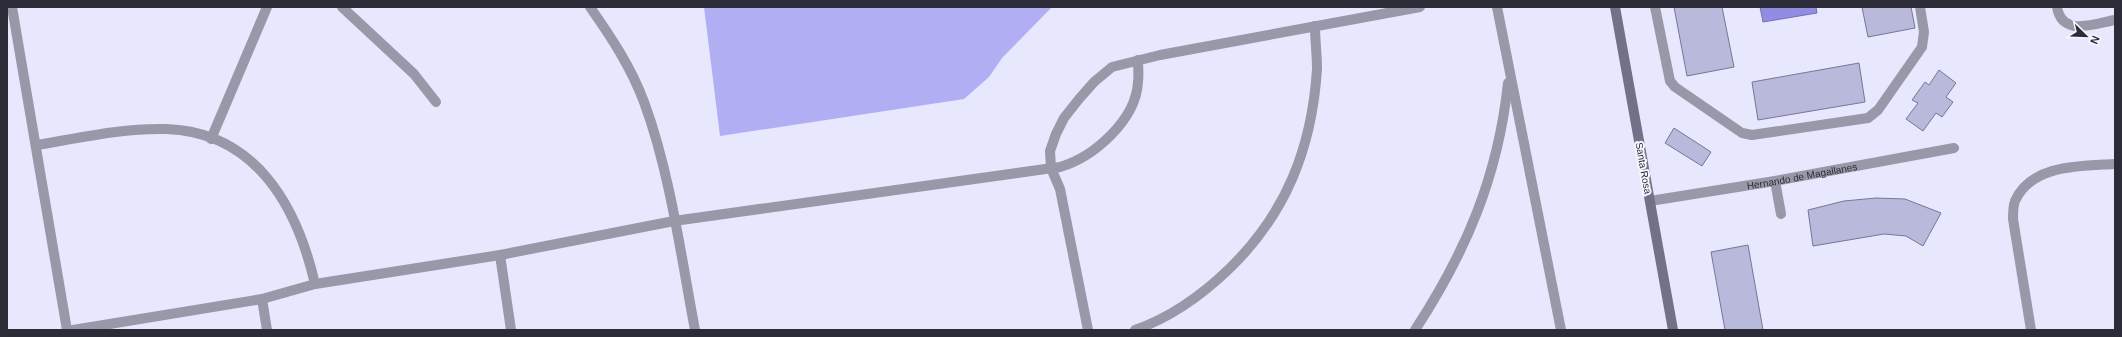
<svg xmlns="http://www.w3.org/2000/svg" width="2122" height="337" viewBox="0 0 2122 337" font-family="Arial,sans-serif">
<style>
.green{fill:#b1aef4}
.water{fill:#938ce3;stroke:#746fb0}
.building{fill:#b9b9dc;stroke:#777696}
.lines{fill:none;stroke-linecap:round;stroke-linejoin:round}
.street{stroke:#9898a8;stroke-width:10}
.secondary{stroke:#727187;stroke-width:10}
.labels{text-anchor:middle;stroke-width:4;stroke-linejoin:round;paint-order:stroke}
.street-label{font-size:10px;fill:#2c2c39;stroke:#f6f6fe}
</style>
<rect width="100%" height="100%" fill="#e7e7fd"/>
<path class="green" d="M704,7H1052L1002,58L989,77L964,99L720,136Z"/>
<path class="water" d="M1760,7H1816L1817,13L1763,22Z"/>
<path class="building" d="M1674,7H1722L1734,67L1687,76Z
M1862,7H1911L1915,28L1868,37Z
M1859,63L1865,102L1758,120L1752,82Z
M1939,70L1956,83L1946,97L1953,102L1942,117L1936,113L1923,131L1906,119L1918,103L1912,100L1925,82L1929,85Z
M1674,128L1711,152L1702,166L1665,143Z
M1876,198L1905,199L1941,213L1923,246L1906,236L1884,234L1813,246L1808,210L1844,201Z
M1748,245L1763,330H1725L1711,252Z"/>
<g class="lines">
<g class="street">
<path d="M12,7L67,330"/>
<path d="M342,7L414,74L436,102"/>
<path d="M590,7C611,37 631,67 644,102C670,172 681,256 695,330"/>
<path d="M1497,7L1561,330"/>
<path d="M1655,7L1670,81L1675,87L1742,133L1752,135L1868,118L1878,110L1922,47L1924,32L1920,7"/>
<path d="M2057,7C2062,37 2094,24 2115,20"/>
<path d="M211,139L267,7"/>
<path d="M37,145C79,138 122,128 166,129C256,132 297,206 315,284"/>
<path d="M1775,181L1781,214"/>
<path id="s1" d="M1650,201L1775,181L1954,148"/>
<path d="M500,255L511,330"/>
<path d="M262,299L267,330"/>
<path d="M73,330L262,299L315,284L500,255L674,221L1060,167C1094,157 1136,120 1138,82C1139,75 1138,68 1138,60"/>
<path d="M1088,330L1060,189L1051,168L1050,151L1056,134L1064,118L1079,99L1094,82L1112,67L1160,55L1420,7"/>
<path d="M1135,330C1172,317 1201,296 1229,269C1286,214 1312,148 1317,69C1317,55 1315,40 1315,26"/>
<path d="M1415,330C1466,252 1498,177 1508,83"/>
<path d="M2031,330L2013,219C2013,213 2013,206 2015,201C2031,164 2082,166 2115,164"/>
</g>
<path class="secondary" d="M1615,7L1673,330"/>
</g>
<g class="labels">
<g class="street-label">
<text transform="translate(1644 168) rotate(80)" y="4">Santa Rosa</text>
<text dy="4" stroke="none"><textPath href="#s1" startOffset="154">Hernando de Magallanes</textPath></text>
</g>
</g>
<rect width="2122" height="337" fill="none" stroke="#2c2c39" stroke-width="16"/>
<g transform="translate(2086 36) rotate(113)" stroke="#f6f6fe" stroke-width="3" paint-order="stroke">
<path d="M0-3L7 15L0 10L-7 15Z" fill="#2c2c39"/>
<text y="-6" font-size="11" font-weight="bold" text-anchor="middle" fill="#2c2c39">N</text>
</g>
</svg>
